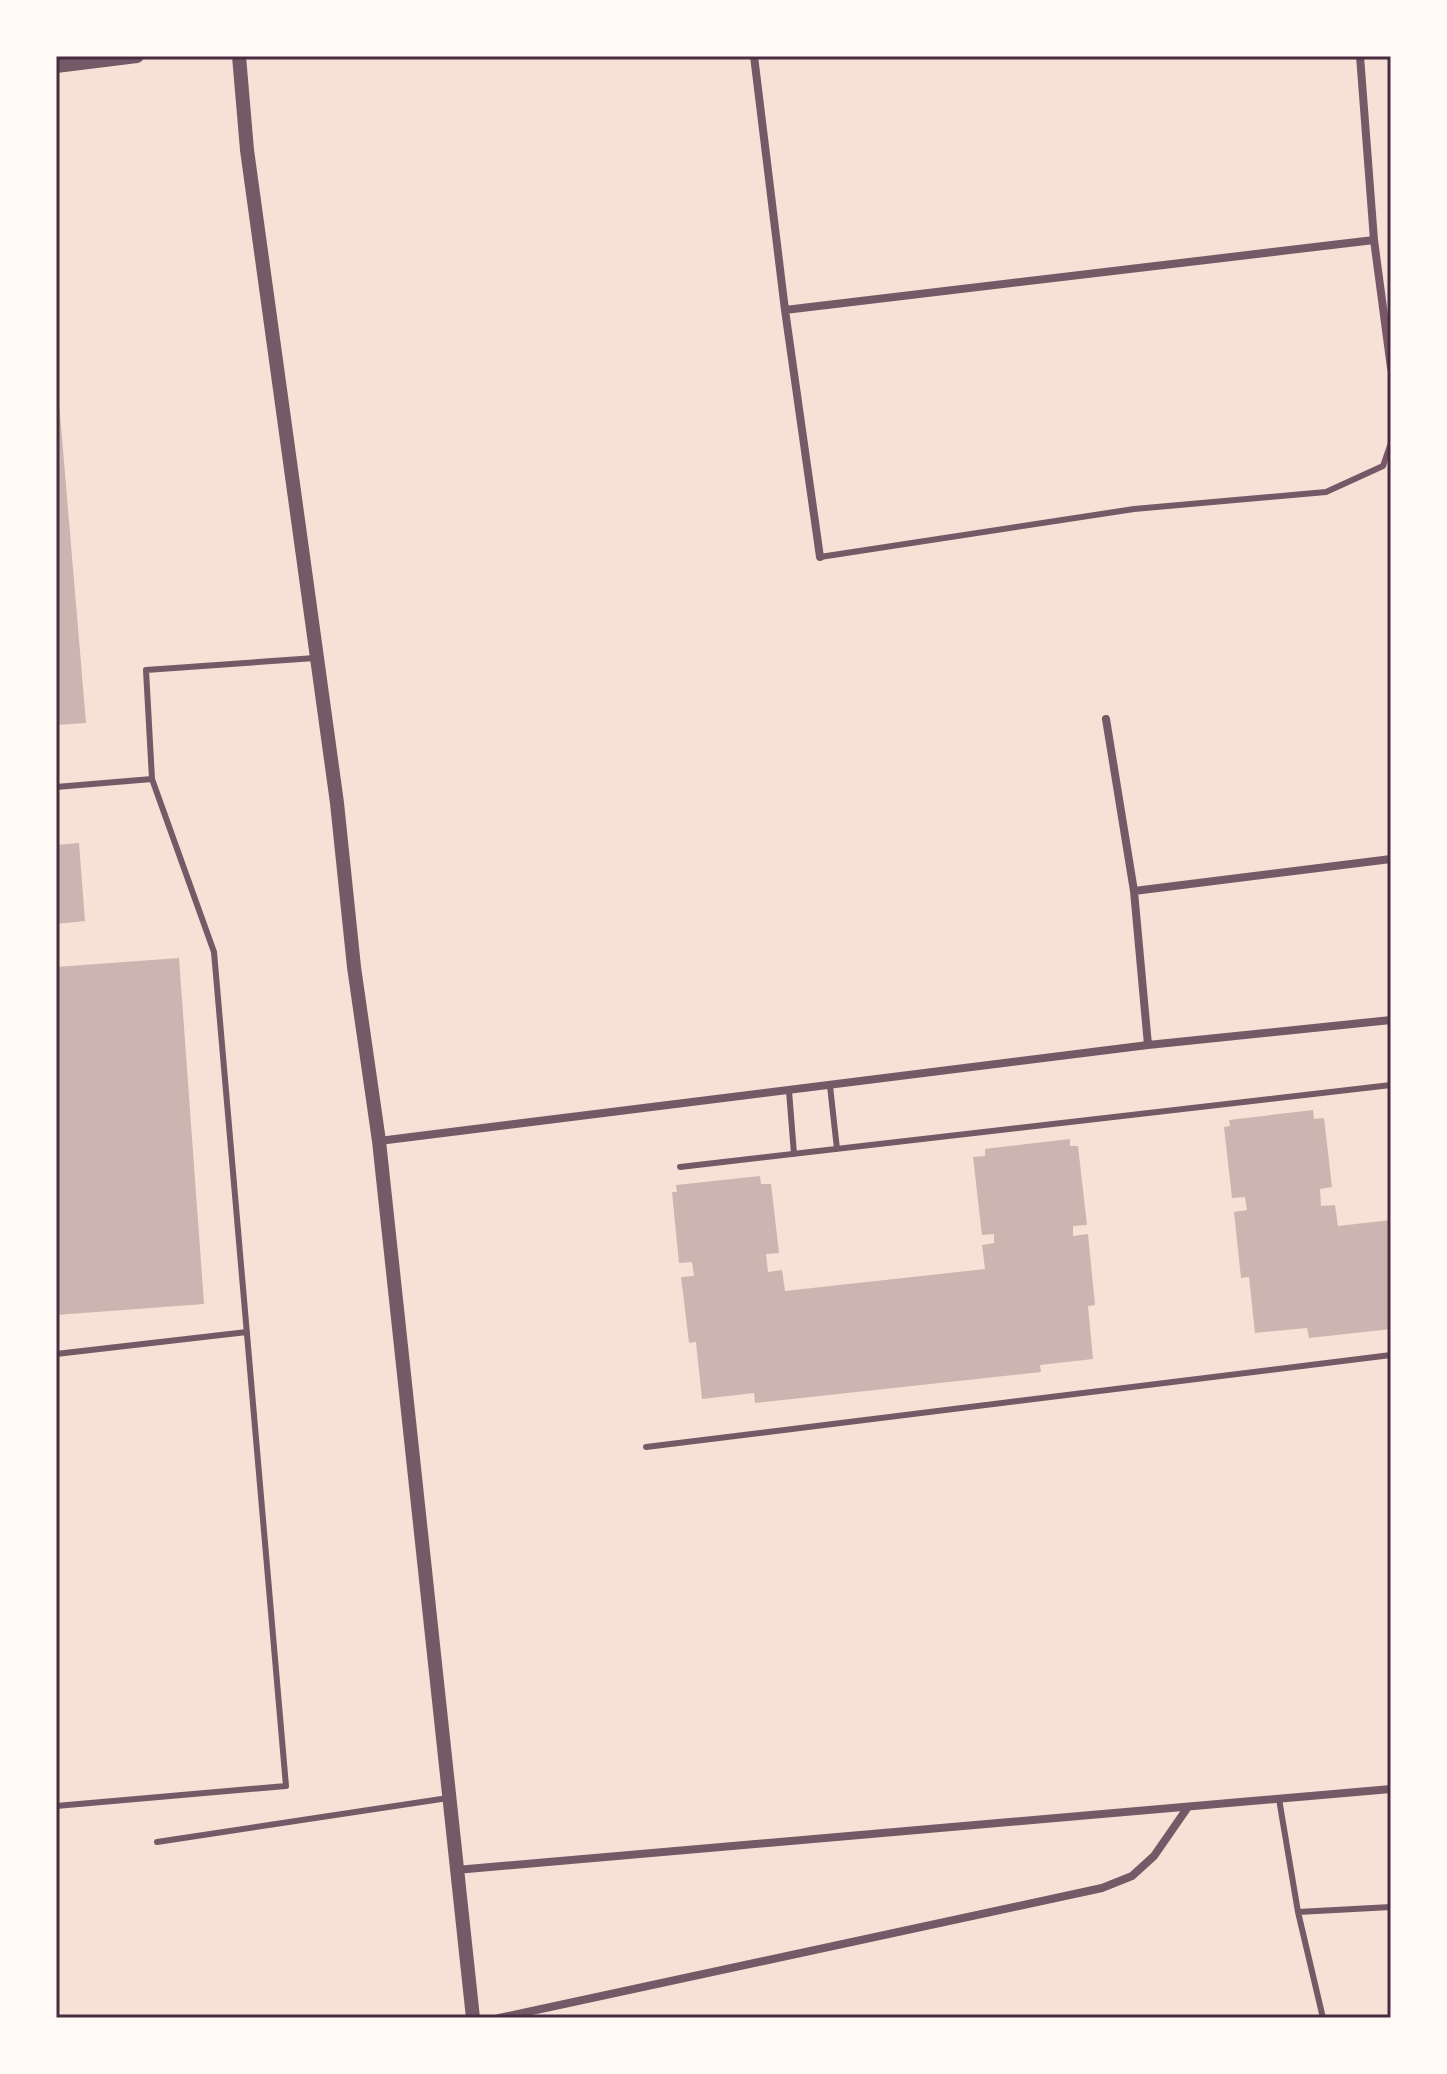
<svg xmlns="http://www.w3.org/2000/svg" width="1447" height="2074" viewBox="0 0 1447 2074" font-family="'Space Grotesk',sans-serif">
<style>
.building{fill:#ccb4b1}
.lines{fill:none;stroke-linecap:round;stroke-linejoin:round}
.service{stroke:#755966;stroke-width:6}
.minor{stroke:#755966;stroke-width:8}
.tertiary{stroke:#755966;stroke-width:14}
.neatline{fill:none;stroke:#4a2c40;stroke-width:3}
</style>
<rect width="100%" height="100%" fill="#f7e1d7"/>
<path class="building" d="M58,390L86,723L56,725V391Z
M79,843L85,921L56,924V845Z
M179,958L204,1304L56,1315V967Z
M1313,1110L1314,1119L1324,1118L1332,1187L1320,1189L1321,1206L1335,1205L1338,1226L1391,1220V1329L1309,1338L1307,1328L1255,1333L1249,1277L1241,1278L1234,1212L1247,1210L1245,1197L1232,1198L1224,1127L1230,1126L1229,1120Z
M1070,1139V1146H1078L1087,1225L1073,1226V1236L1088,1234L1095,1305L1088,1306L1093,1359L1040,1365L1041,1372L755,1403L754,1393L702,1399L696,1342L689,1343L681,1277L694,1276L692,1262L679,1263L672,1192H677L676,1185L760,1176L761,1184H771L779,1253L766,1254L768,1272L782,1270L785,1291L985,1269L982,1245L994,1243V1234L982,1235L973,1157L985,1156V1149Z"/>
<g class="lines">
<path class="service" d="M820,557L1134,509L1326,492L1383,466L1391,443
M56,787L152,779L146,670L315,658
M830,1086L837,1149
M789,1091L794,1154
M680,1167L1391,1085
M56,1354L247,1332
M646,1447L1391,1355
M1279,1799L1298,1912
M56,1806L286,1786L214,952L152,779
M157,1842L448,1798
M1323,2018L1298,1912L1391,1907"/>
<path class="minor" d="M754,56L785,310L820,557
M1360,56L1374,240L1391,368
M785,310L1374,240
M1106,719L1134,891L1148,1045
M1134,891L1391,859
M379,1141L1148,1045L1391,1020
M456,1870L1391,1789
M499,2018L1102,1888L1132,1876L1154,1856L1188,1807"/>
<path class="tertiary" d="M239,56L247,150L337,803L354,967L379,1141L473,2018
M56,66L137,56"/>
</g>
<rect width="1447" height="2074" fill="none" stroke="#fffaf5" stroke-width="116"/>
<rect x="58" y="58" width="1331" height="1958" class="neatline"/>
</svg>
